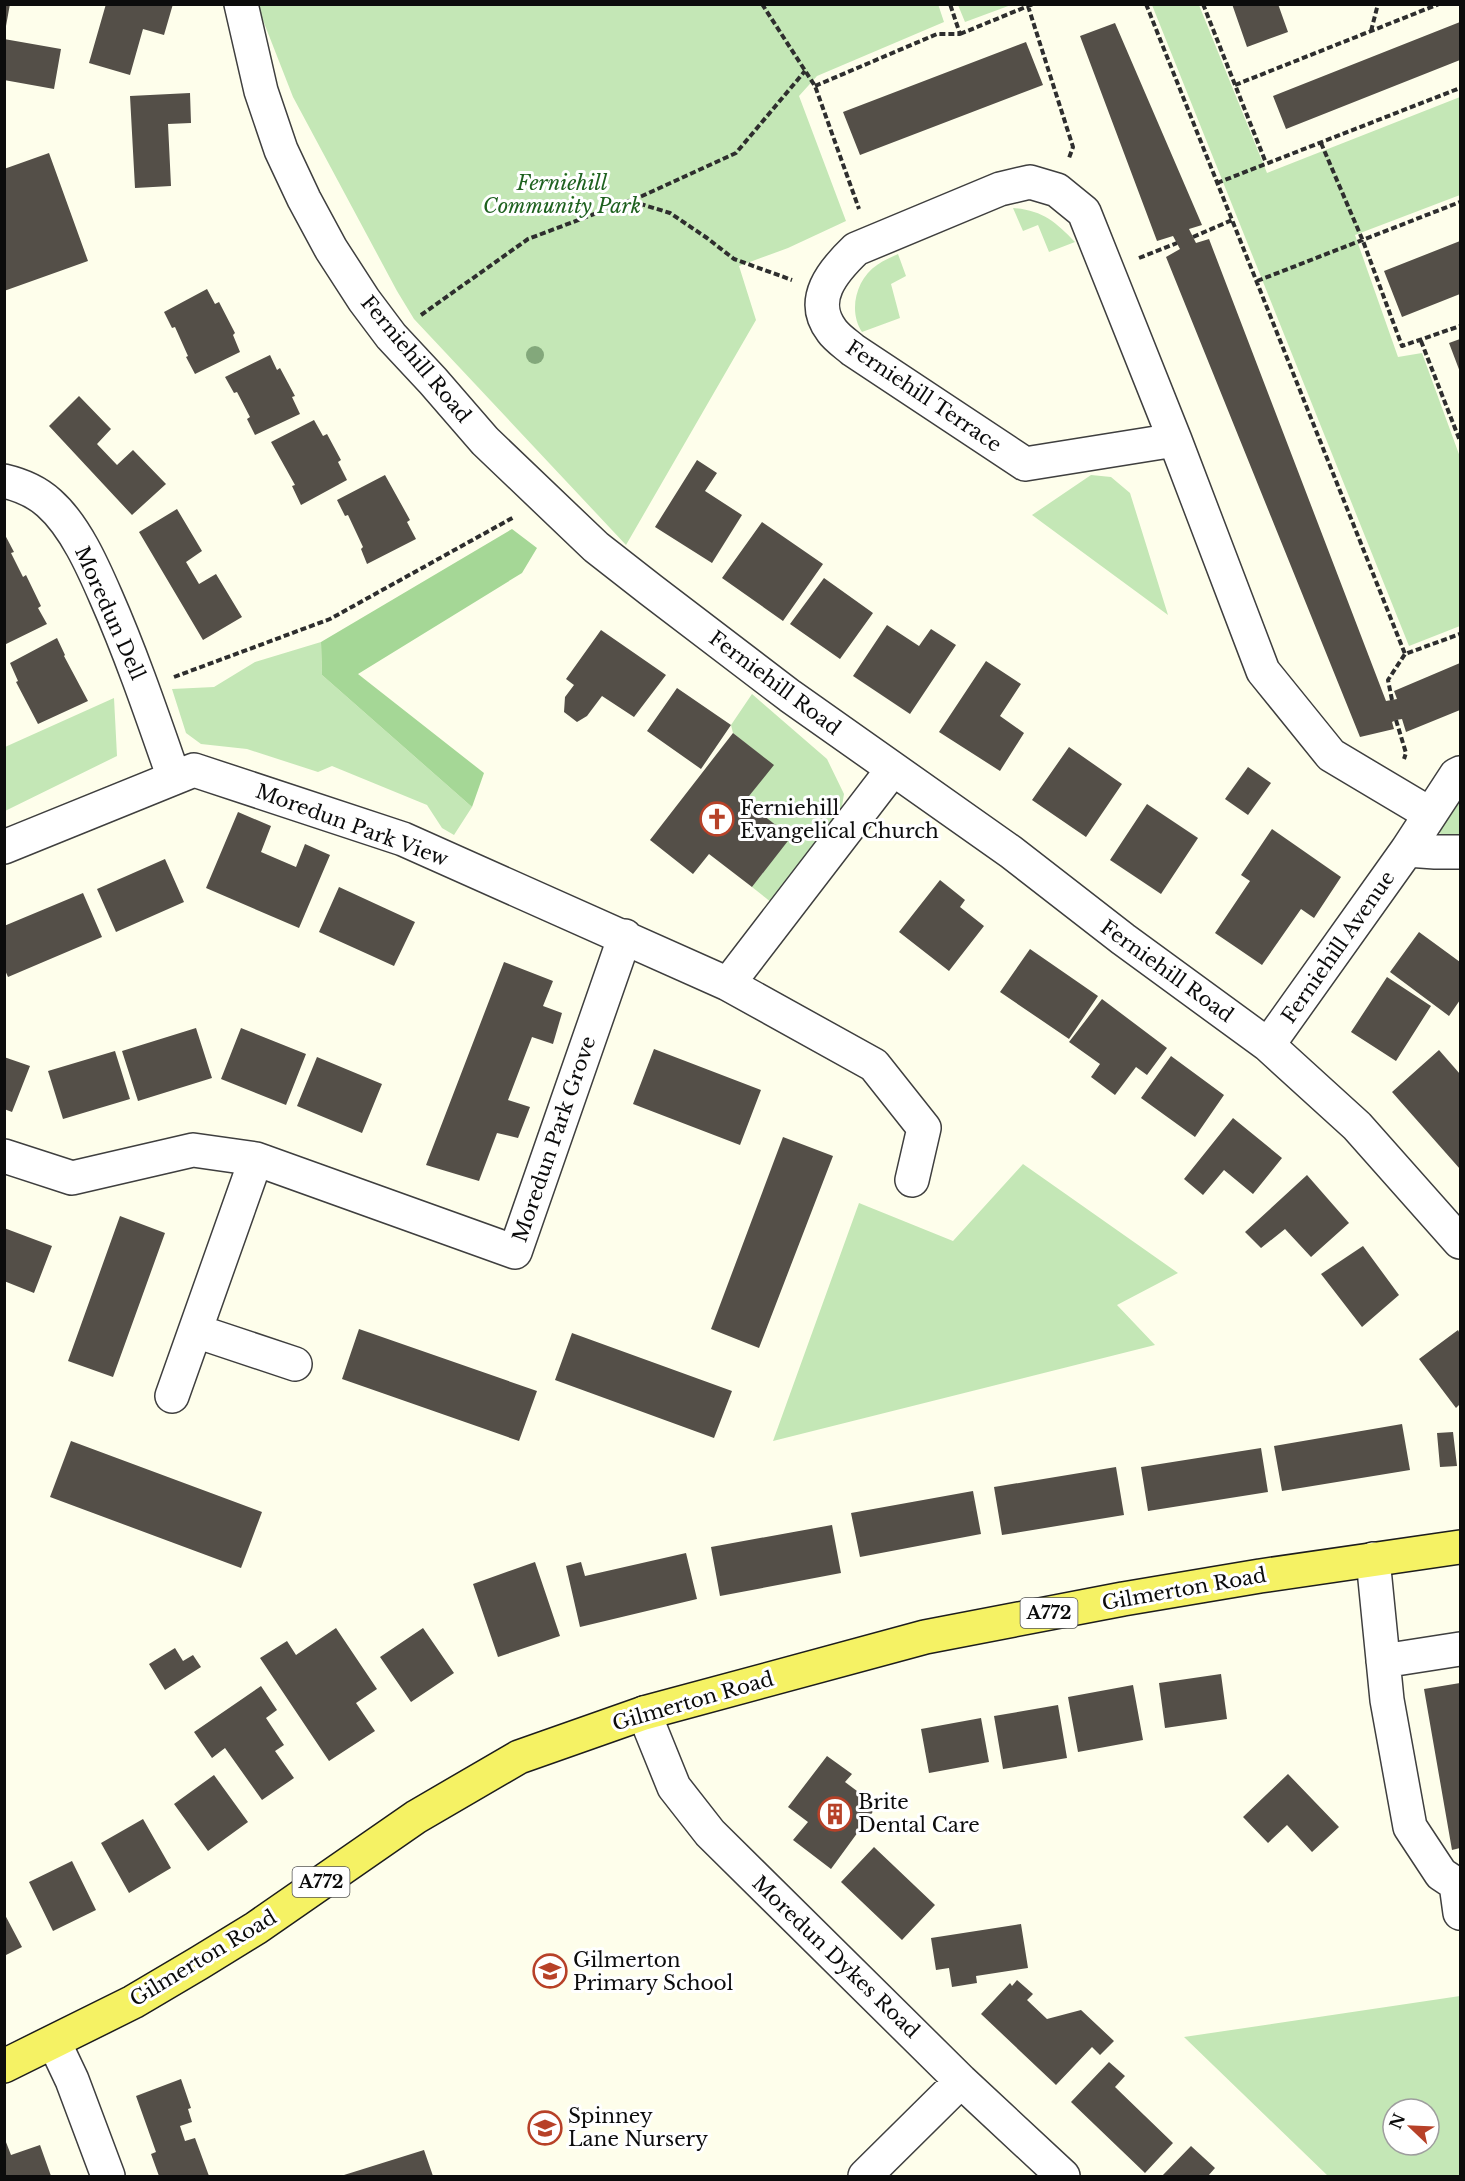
<svg xmlns="http://www.w3.org/2000/svg" width="1465" height="2181" viewBox="0 0 1465 2181" font-family="'Libre Baskerville',serif">
<style>
.green{fill:#c4e7b6;fill-rule:evenodd}
.forest{fill:#a5d796}
.building{fill:#544f48}
.lines{fill:none;stroke-linecap:round;stroke-linejoin:round}
.minor-casing{stroke:#3f3f3f;stroke-width:36}
.major-casing{stroke:#1d1d1d;stroke-width:36}
.path{stroke:#2e2e2e;stroke-width:4;stroke-dasharray:6 3;stroke-linecap:butt}
.minor{stroke:#fff;stroke-width:33}
.major{stroke:#f5f264;stroke-width:33}
.tree{fill:#83a87b}
.labels{text-anchor:middle;stroke-width:6;stroke-linejoin:round;paint-order:stroke}
.shield{fill:#fff;stroke:#555;stroke-width:1.5}
.shield-label{font-size:18px;font-weight:bold;fill:#0c0c0c}
.park-label{font-size:20px;font-style:italic;fill:#1e611f;stroke:#fff}
.street-label{font-size:20px;fill:#0c0c0c;stroke:#fff}
.poi-label{font-size:20px;fill:#0c0c0c;stroke:#fff;text-anchor:start}
</style>
<rect width="100%" height="100%" fill="#fefeeb"/>
<path class="green" d="M938,4L944,22L817,76L799,96L846,221L788,248L739,266L756,320L626,545L414,319L397,291L293,97L257,5Z
M958,5V4L1011,5L965,22Z
M1152,5H1199L1267,173L1460,97V195L1355,235L1398,357L1422,353L1460,457V626L1409,646Z
M1013,208C1042,210 1056,222 1075,242L1049,252L1038,225L1023,231Z
M898,254L906,276L891,284L900,318L862,332C848,311 856,279 877,265C884,260 892,257 898,254Z
M1091,475L1111,477L1130,493L1168,615L1032,515Z
M321,642L322,675L472,807L454,835L442,828L427,805L332,766L318,772L247,749L201,744L186,733L172,689L214,687L255,662Z
M752,694L827,759L844,794L840,818L776,906L752,887L790,837L745,801L773,765L733,733L731,725Z
M114,698L117,756L5,811V747Z
M1460,784V844L1445,840L1432,822Z
M1023,1164L1178,1273L1117,1305L1155,1345L773,1441L859,1203L953,1241Z
M1460,1996V2176H1328L1184,2037ZM1393,2109H1429V2145H1393Z"/>
<path class="forest" d="M512,529L537,548L522,573L358,674L484,773L472,807L322,675L321,642Z"/>
<path class="building" d="M4,4H10L6,26L4,25Z
M106,4H173L164,35L143,29L130,75L89,63Z
M1232,4H1278L1288,32L1247,47Z
M1460,22V60L1286,129L1273,96Z
M1115,23L1202,225L1189,229L1196,243L1209,239L1386,701L1397,699L1394,691L1460,663V710L1406,732L1402,719L1396,720L1392,722L1394,729L1360,737L1166,257L1180,249L1173,236L1157,241L1080,36Z
M4,39L61,49L54,89L4,80Z
M1026,42L1043,85L860,155L843,112Z
M190,93L191,123L168,124L171,186L135,188L130,96Z
M49,153L88,261L4,291V169Z
M1460,241V294L1402,317L1384,271Z
M207,289L215,304L219,302L235,333L233,335L240,352L195,374L186,357L188,356L175,327L172,328L164,312Z
M1460,339V372L1449,343Z
M270,355L277,370L280,368L295,396L292,397L300,414L255,435L247,419L250,417L237,392L234,393L225,377Z
M79,396L111,429L97,444L117,465L133,450L166,484L132,515L49,426Z
M314,420L323,436L327,434L341,460L338,462L347,480L301,505L292,486L295,485L271,442Z
M697,460L717,473L705,491L742,515L712,563L655,527Z
M385,475L410,520L407,522L416,539L367,564L361,549L363,547L348,515L345,516L337,500Z
M177,509L202,551L186,562L199,584L216,574L242,617L203,640L139,532Z
M762,522L823,564L783,621L722,578Z
M4,533L14,552L11,553L23,577L26,575L41,606L38,608L47,624L4,645Z
M824,578L873,613L840,659L790,624Z
M887,625L919,646L931,629L956,645L910,714L853,676Z
M601,630L666,675L634,717L602,696L587,716L577,722L564,712L565,697L574,685L566,679Z
M57,638L65,655L64,656L88,701L38,724L16,682L18,681L10,663Z
M986,661L1021,684L1000,716L1024,733L1000,771L939,732Z
M677,688L731,725L701,769L647,731Z
M733,733L774,765L745,801L791,837L752,887L709,854L693,874L650,840Z
M1069,747L1122,784L1086,837L1032,800Z
M1248,767L1271,783L1248,815L1225,799Z
M1147,804L1198,838L1161,894L1110,860Z
M238,812L271,826L261,852L296,867L305,844L330,855L299,928L206,888Z
M1272,829L1341,877L1314,918L1301,909L1262,965L1215,933L1250,881L1241,875Z
M165,859L184,902L116,932L97,889Z
M940,880L965,900L960,907L984,926L949,971L899,932Z
M339,887L415,922L394,966L319,932Z
M83,893L102,937L8,977L4,968V926Z
M1419,932L1460,962V1000L1449,1016L1390,972Z
M1030,949L1098,996L1069,1039L1000,992Z
M504,962L553,981L543,1006L562,1013L553,1044L532,1037L508,1100L530,1107L518,1138L497,1133L479,1181L426,1165Z
M1387,977L1431,1006L1396,1061L1351,1032Z
M1102,999L1167,1048L1147,1075L1136,1067L1115,1095L1091,1077L1100,1064L1069,1042Z
M196,1028L212,1078L138,1101L122,1051Z
M241,1028L306,1054L286,1105L221,1079Z
M654,1049L761,1090L740,1145L633,1104Z
M1439,1050L1460,1074V1169L1392,1092Z
M115,1051L130,1099L63,1119L48,1071Z
M1171,1056L1224,1095L1195,1137L1141,1098Z
M4,1057L30,1066L12,1112L4,1109Z
M317,1057L382,1084L362,1133L297,1106Z
M1233,1118L1282,1158L1253,1194L1224,1170L1203,1195L1184,1179Z
M783,1137L833,1156L759,1348L711,1329Z
M1307,1175L1349,1223L1311,1257L1285,1229L1261,1248L1245,1232Z
M120,1216L165,1233L113,1377L68,1361Z
M4,1228L52,1246L34,1293L4,1281Z
M1363,1246L1399,1295L1362,1327L1321,1274Z
M359,1329L537,1391L519,1441L342,1379Z
M1458,1330L1460,1334V1404L1456,1408L1419,1359Z
M572,1333L732,1391L714,1438L555,1380Z
M1402,1424L1410,1470L1282,1491L1274,1446Z
M1453,1432L1457,1466L1440,1467L1437,1433Z
M71,1441L262,1512L241,1568L50,1497Z
M1261,1448L1268,1492L1148,1511L1141,1467Z
M1116,1467L1124,1515L1002,1535L994,1487Z
M973,1491L981,1534L860,1557L851,1513Z
M832,1525L841,1573L720,1596L711,1547Z
M686,1553L697,1599L580,1627L566,1566L581,1562L585,1576Z
M535,1562L560,1636L498,1657L473,1584Z
M336,1628L377,1689L356,1703L375,1731L329,1761L260,1658L287,1641L296,1655Z
M423,1628L454,1673L411,1702L380,1657Z
M175,1648L183,1661L193,1655L201,1667L165,1690L149,1664Z
M1221,1674L1227,1719L1165,1728L1159,1683Z
M1460,1683V1848L1452,1850L1424,1689Z
M1133,1685L1143,1740L1078,1752L1068,1697Z
M261,1686L277,1710L266,1718L284,1745L275,1751L294,1778L262,1800L225,1748L212,1758L194,1732Z
M1058,1705L1067,1758L1003,1769L994,1716Z
M981,1718L989,1762L929,1773L921,1729Z
M827,1756L852,1774L845,1782L877,1806L831,1869L793,1840L808,1822L788,1807Z
M1288,1774L1339,1827L1312,1852L1287,1825L1268,1843L1243,1817Z
M214,1775L248,1822L208,1851L174,1804Z
M143,1819L171,1868L129,1893L101,1843Z
M874,1847L935,1905L902,1940L841,1882Z
M72,1861L96,1910L53,1931L29,1882Z
M4,1913L22,1947L4,1956Z
M1021,1924L1028,1968L976,1976L977,1983L952,1987L949,1968L936,1970L931,1938Z
M1017,1980L1033,1994L1027,2000L1047,2019L1081,2010L1114,2041L1100,2055L1092,2047L1056,2085L981,2014L1010,1983L1012,1986Z
M1109,2062L1125,2076L1115,2087L1173,2143L1145,2173L1071,2102Z
M181,2079L191,2108L188,2109L192,2122L180,2126L185,2141L195,2138L209,2176H159L151,2154L156,2152L136,2096Z
M4,2137L11,2155L40,2145L51,2176H4Z
M1191,2146L1215,2168L1208,2176H1162Z
M424,2150L433,2176H345L344,2175Z"/>
<g class="lines">
<g class="minor-casing">
<path id="minor" d="M241,4L261,91L281,150L304,199L331,249L364,300L391,336L433,381L485,441L596,547L651,590L790,696L1011,852L1123,939L1268,1045L1357,1126L1460,1242
M1175,440L1025,464L853,350C846,344 837,338 832,331C808,300 833,271 856,249L1000,189L1030,182L1057,190L1084,212L1175,440L1263,671L1331,755L1430,814
M4,481C21,485 36,491 49,503C75,526 93,567 106,597C132,656 153,718 174,778
M4,847L194,770L403,839L728,984L893,769
M1407,850L1435,852H1460
M728,984L874,1065L924,1128L912,1180
M1268,1045L1407,850L1456,775L1460,773
M4,1156L72,1178L193,1150L256,1159L515,1252L625,936
M196,1331L295,1364
M172,1396L256,1159
M1373,1559L1387,1700L1410,1827L1441,1874L1456,1884L1460,1913
M1383,1661L1460,1649
M644,1713L674,1787L710,1833L961,2081L1063,2176
M54,2042L72,2080L108,2176
M865,2176L961,2081"/>
</g>
<g class="major-casing">
<path id="major" d="M4,2066L133,2002L199,1963L256,1928L416,1817L519,1757L644,1713L925,1637L1123,1599L1260,1576L1460,1547"/>
</g>
<path class="path" d="M762,4L815,86L859,209
M1146,4L1405,654
M1203,4L1266,163
M1028,6L1073,147L1069,158
M1371,31L1378,4
M960,34L1033,4
M1235,85L1439,4
M815,86L937,34H960L950,4
M1321,143L1363,241L1402,346L1460,326
M1217,183L1460,88
M631,201L670,213L707,238L734,259L792,280
M1193,237L1232,220
M1139,258L1177,243
M1257,281L1460,202
M421,315L528,239L642,196L736,153L805,71
M1421,341L1460,441
M174,677L330,619L514,517
M1392,700L1388,680L1405,654L1460,634
M1396,720L1406,753L1404,759"/>
<use href="#minor" class="minor"/>
<use href="#major" class="major"/>
</g>
<circle class="tree" cx="535" cy="355" r="9"/>
<defs>
<g id="church-ring" transform="scale(1.725)"><circle r="9.5" fill="#fff" stroke="#b74128" stroke-width="1.5"/><path d="M-1.2-6h2.4v3.5h3.3v2.4h-3.3V6h-2.4V-.1h-3.3v-2.4h3.3Z" fill="#b74128"/></g>
<g id="building-ring" transform="scale(1.725)"><circle r="9.5" fill="#fff" stroke="#b74128" stroke-width="1.5"/><path d="M-4-6H4V6H1V3H-1V6H-4ZM-2.5-4.3h1.7v1.8h-1.7ZM.8-4.3h1.7v1.8H.8ZM-2.5-1h1.7V.8h-1.7ZM.8-1h1.7V.8H.8Z" fill="#b74128"/></g>
<g id="school-ring" transform="scale(1.725)"><circle r="9.5" fill="#fff" stroke="#b74128" stroke-width="1.5"/><path d="M0-5L7-2L0 1L-7-2ZM-4 1L0 2.5L4 1V4Q0 6-4 4Z" fill="#b74128"/></g>
</defs>
<g fill-rule="evenodd">
<use href="#church-ring" x="717" y="819"/>
<use href="#building-ring" x="835" y="1814"/>
<use href="#school-ring" x="550" y="1971"/>
<use href="#school-ring" x="545" y="2128"/>
</g>
<g class="labels">
<g class="shield">
<rect x="1020.5" y="1598" width="57" height="30" rx="4.5"/>
<rect x="292.5" y="1867" width="57" height="30" rx="4.5"/>
</g>
<g class="shield-label">
<text x="1049" y="1619">A772</text>
<text x="321" y="1888">A772</text>
</g>
<g class="park-label">
<text x="562" y="190">Ferniehill<tspan x="562" dy="23">Community Park</tspan></text>
</g>
<g class="street-label">
<text transform="translate(416 359) rotate(50)" y="7">Ferniehill Road</text>
<text transform="translate(924 396) rotate(34)" y="7">Ferniehill Terrace</text>
<text transform="translate(110 613) rotate(66)" y="7">Moredun Dell</text>
<text transform="translate(775 683) rotate(37)" y="7">Ferniehill Road</text>
<text transform="translate(352 825) rotate(20)" y="7">Moredun Park View</text>
<text transform="translate(1338 947) rotate(-55)" y="7">Ferniehill Avenue</text>
<text transform="translate(1167 971) rotate(36)" y="7">Ferniehill Road</text>
<text transform="translate(554 1139) rotate(-71)" y="7">Moredun Park Grove</text>
<text transform="translate(1184 1589) rotate(-10)" y="7">Gilmerton Road</text>
<text transform="translate(693 1701) rotate(-16)" y="7">Gilmerton Road</text>
<text transform="translate(836 1957) rotate(44)" y="7">Moredun Dykes Road</text>
<text transform="translate(203 1958) rotate(-31)" y="7">Gilmerton Road</text>
</g>
<g class="poi-label">
<text x="740" y="815">Ferniehill<tspan x="740" dy="23">Evangelical Church</tspan></text>
<text x="858" y="1809">Brite<tspan x="858" dy="23">Dental Care</tspan></text>
<text x="573" y="1967">Gilmerton<tspan x="573" dy="23">Primary School</tspan></text>
<text x="568" y="2123">Spinney<tspan x="568" dy="23">Lane Nursery</tspan></text>
</g>
</g>
<rect width="1465" height="2181" fill="none" stroke="#0c0c0c" stroke-width="12"/>
<g transform="translate(1411 2127) rotate(293)"><circle r="28" fill="#ffffff" stroke="#9e9e9e" stroke-width="1.5"/>
<path d="M0-4.5L10 22L0 15L-10 22Z" fill="#b74128"/>
<text y="-9" font-size="16" font-weight="bold" text-anchor="middle" fill="#0c0c0c">N</text>
</g>
</svg>
